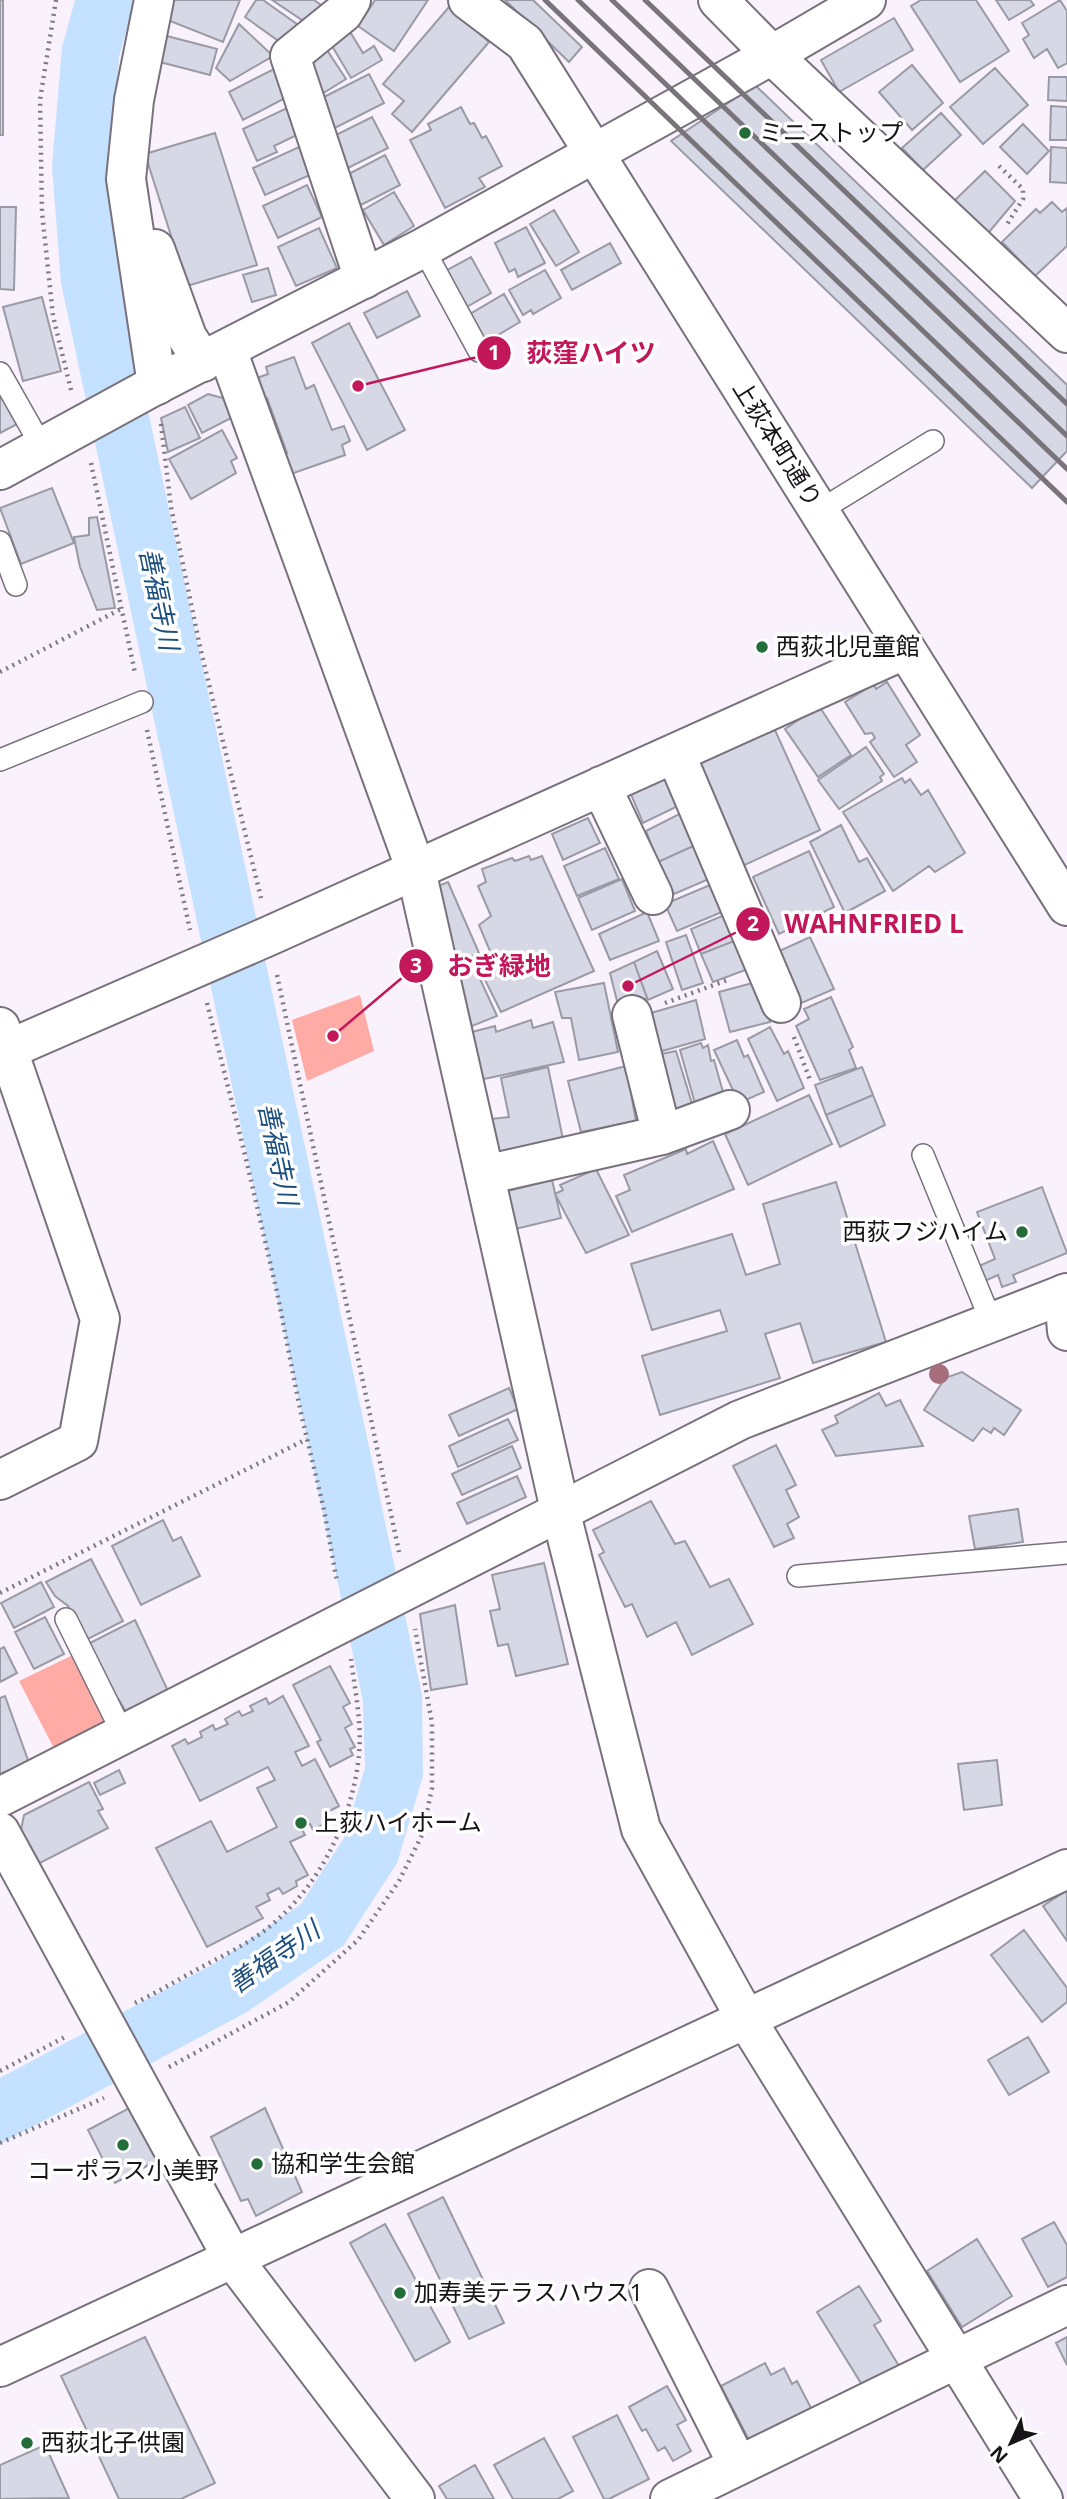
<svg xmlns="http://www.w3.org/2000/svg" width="1067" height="2499" viewBox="0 0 1067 2499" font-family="'Open Sans','Noto Sans JP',sans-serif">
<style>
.green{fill:#feaaa5}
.water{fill:#c4e1ff}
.building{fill:#d7d8e5;stroke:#9a9aa6;stroke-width:2}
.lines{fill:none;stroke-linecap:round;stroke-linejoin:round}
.lane-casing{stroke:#78717b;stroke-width:24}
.street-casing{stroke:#78717b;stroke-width:42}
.secondary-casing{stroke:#78717b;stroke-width:42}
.path{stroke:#7e7980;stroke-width:4.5;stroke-dasharray:2 5;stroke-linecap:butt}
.lane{stroke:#fff;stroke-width:21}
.street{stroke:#fff;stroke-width:38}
.secondary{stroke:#fff;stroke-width:38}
.rail{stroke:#79737a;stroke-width:5}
.tree{fill:#a66d7a}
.poi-dot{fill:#246c39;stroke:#fff;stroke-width:2.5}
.labels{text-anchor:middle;stroke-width:7;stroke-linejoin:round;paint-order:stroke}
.poi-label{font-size:24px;fill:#171418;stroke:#fff;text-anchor:start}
.street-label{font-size:24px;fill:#171418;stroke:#fff}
.water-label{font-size:26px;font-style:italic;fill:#1d507e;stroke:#fff}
.leader{fill:none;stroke:#c2185b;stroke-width:2.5}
.callout-dot{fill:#c2185b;stroke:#fff;stroke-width:2.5}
.mark-label{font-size:21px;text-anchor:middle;font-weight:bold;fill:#fff}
.callout-label{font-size:26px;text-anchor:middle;font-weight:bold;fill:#c2185b;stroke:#fff;stroke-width:7;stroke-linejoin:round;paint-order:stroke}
</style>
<rect width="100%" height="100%" fill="#f9f1fc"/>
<path class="green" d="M360,995L374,1051L307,1081L292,1020Z
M73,1655L108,1724L56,1752L19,1681Z"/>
<path class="water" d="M75,0H135L119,57L110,166L119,275L422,1695L423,1776L397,1863L344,1945L247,2012L0,2144V2078L217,1962L301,1904L344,1838L365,1768L363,1701L61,283L52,166L62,47Z"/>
<path class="building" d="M0,0H3V135H0Z
M172,0H240L223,42L165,19Z
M256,0H263L301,27L287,47L245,17Z
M272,0H314L321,5L308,24Z
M375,0H428L394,51L358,26Z
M505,0H533L582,47L569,62Z
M921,0H976L1009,51L960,82L911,6Z
M996,0H1030L1034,5L1009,20Z
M1060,0L1067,11V63L1058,68L1047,49L1034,58L1023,39L1029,35L1022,23Z
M449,7L489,42L412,132L392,114L404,101L383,84Z
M894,18L913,50L839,92L821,60Z
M239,24L273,56L230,81L216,68Z
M349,30L363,53L374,46L382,60L351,78L329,41Z
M163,35L217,49L210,75L156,61Z
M325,47L346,79L320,95L300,62Z
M912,65L943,103L912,130L879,92Z
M278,67L291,95L243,120L229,92Z
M995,68L1028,105L983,144L950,107Z
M369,74L384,103L331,130L316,101Z
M1049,77H1067V101L1048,100Z
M755,85L1067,385V451L1032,488L671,141Z
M1051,106L1067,107V140H1050Z
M289,107L301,133L274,146L277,152L257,161L243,129Z
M461,107L470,124L474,123L482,138L486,136L502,166L479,178L485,187L445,208L410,140L431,130L428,124Z
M941,113L961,135L923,170L902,148Z
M372,117L388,148L346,169L330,138Z
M1023,124L1049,151L1027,174L1000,147Z
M215,133L257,265L187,286L145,154Z
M299,147L312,174L265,195L253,168Z
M1051,147L1067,148V183L1050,182Z
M385,155L400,185L359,206L343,177Z
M985,171L1015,201L985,237L952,203Z
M307,185L322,217L278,238L263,206Z
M394,192L414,226L384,245L363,210Z
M1052,202L1062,212L1067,208V246L1035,276L1002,242L1036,209L1040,213Z
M0,207H16L14,290L0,289Z
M554,210L579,252L556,266L530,224Z
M526,227L545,263L518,277L515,269L509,272L495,243Z
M319,228L337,268L296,286L278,247Z
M610,243L621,263L572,290L561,270Z
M471,257L491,293L463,309L438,275Z
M268,268L276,295L252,302L243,275Z
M545,270L561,298L533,314L531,310L523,315L509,290Z
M407,291L420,316L377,338L364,313Z
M504,294L520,322L478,347L470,314Z
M42,297L61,371L23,381L3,307Z
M349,323L405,430L367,450L312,343Z
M294,357L306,389L314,385L332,430L344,426L350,441L342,445L345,455L288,475L281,454L287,453L267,398L260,401L254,379L268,374L266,367Z
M0,386L21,422L0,433Z
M208,394L223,398L233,417L202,433L188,405Z
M185,407L200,438L168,452L161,418Z
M222,430L237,458L231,461L236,473L191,499L169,459Z
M52,488L74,543L21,564L0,508Z
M97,517L115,608L97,610L80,567L74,537L89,535V518Z
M887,682L920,735L906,745L917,762L894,777L870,742L875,738L872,733L865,734L845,702L874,684L876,689Z
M819,706L851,755L818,777L785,729Z
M770,727L773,731L775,730L820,830L736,869L698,782L702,757Z
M866,747L884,774L880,777L882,781L839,809L818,780Z
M663,775L682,804L643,823L630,792Z
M902,778L905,783L910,779L921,795L928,790L965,853L935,872L929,866L893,891L843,812Z
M685,811L700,843L658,862L646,831Z
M588,818L600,843L563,860L552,834Z
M841,825L859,862L867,858L885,891L845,913L810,842Z
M700,843L716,876L674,894L658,862Z
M605,848L619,879L577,896L564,866Z
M809,851L834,907L779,934L753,877Z
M529,856L531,860L542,856L594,971L501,1012L475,960L490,951L479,925L491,916L478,886L486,882L482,869L512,858L515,861Z
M622,879L635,911L592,930L578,898Z
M448,882L479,953L470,957L497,1016L467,1028L436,887Z
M717,882L729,909L677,931L665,904Z
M647,912L659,941L610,960L599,934Z
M729,913L739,939L701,954L691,929Z
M686,935L703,983L682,990L666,942Z
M810,937L834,989L799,1004L775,953Z
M739,939L751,968L713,982L701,954Z
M657,951L673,989L648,1000L634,962Z
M634,962L647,998L634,1006L619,1009L610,973Z
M760,981L770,1022L730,1032L719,992Z
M604,983L618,1052L579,1060L571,1018H562L555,992Z
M831,997L853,1047L849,1050L856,1068L820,1080L796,1026L809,1019L804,1009Z
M696,1000L705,1039L655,1053L644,1015Z
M531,1020L533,1028L553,1022L564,1062L479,1080L468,1033L495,1026L496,1032Z
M770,1027L784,1054L788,1051L804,1088L777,1101L748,1039Z
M737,1040L744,1057L748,1055L764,1092L739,1103L714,1050Z
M701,1043L703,1048L708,1045L711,1061L714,1060L725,1099L696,1107L680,1050Z
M676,1051L693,1107L669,1110L652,1056Z
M626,1066L636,1121L581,1132L568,1081Z
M548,1067L565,1149L502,1166L490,1119L509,1117L501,1078Z
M862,1067L873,1095L826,1115L815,1085Z
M809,1095L832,1144L748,1185L725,1134Z
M873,1095L885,1125L840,1147L826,1115Z
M713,1141L734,1189L632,1232L616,1196L630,1190L624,1175L686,1149L687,1154Z
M596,1169L629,1235L586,1253L555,1194L563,1190L560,1185Z
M552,1180L561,1218L507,1231L504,1192Z
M836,1182L886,1342L813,1363L800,1323L765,1334L780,1378L660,1415L642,1356L727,1331L720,1310L652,1330L631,1264L732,1234L746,1275L780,1264L763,1204Z
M1042,1187L1067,1253L1013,1275L1016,1282L1002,1287L998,1275L985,1281L979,1266L995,1259L977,1212Z
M962,1372L1021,1410L1004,1435L994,1428L991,1433L983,1428L973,1441L924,1410L945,1378Z
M509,1388L518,1409L459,1436L449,1415Z
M879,1393L886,1406L900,1400L923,1446L836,1456L822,1430L838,1423L835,1416Z
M508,1419L518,1440L458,1467L449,1446Z
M776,1445L796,1485L786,1490L799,1517L787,1524L794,1538L774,1547L733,1466Z
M512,1446L521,1468L462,1495L452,1474Z
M517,1476L526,1497L467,1524L457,1503Z
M651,1501L675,1544L685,1541L710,1587L729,1579L753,1624L692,1655L676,1622L647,1637L632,1604L625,1607L599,1555L604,1552L593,1530Z
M1018,1509L1023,1542L975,1549L969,1516Z
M163,1520L173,1541L181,1537L200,1576L141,1605L112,1546Z
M91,1559L123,1621L86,1640L68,1606L55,1596L46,1582Z
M544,1563L568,1664L516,1676L508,1644L498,1646L490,1611L500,1609L492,1575Z
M41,1582L54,1607L14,1628L1,1603Z
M455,1605L467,1684L431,1690L420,1614Z
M45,1617L64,1654L34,1669L15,1632Z
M135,1620L168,1691L126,1712L119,1700L114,1703L86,1645Z
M4,1647L17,1673L0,1682V1649Z
M330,1666L350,1703L343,1707L352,1724L345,1728L355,1747L350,1749L353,1755L330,1767L317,1742L321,1740L293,1685Z
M5,1696L29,1763L0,1774V1698Z
M283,1696L309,1746L295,1752L302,1766L315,1759L339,1806L326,1813L330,1821L313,1830L310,1824L301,1827L305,1835L290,1842L308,1875L296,1881L297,1886L283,1894L279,1888L267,1894L270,1900L256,1907L263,1918L207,1947L156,1848L211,1821L227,1852L277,1827L257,1788L275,1780L268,1767L200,1801L172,1746L185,1739L188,1744L202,1737L200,1732L213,1725L215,1730L228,1724L225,1719L239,1711L242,1716L253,1711L250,1706L266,1698L269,1704Z
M997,1760L1002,1805L964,1810L958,1764Z
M119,1770L125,1783L100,1795L94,1783Z
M89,1782L103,1809L98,1811L108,1828L38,1864L21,1830L24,1815Z
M1067,1890V1941L1043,1906Z
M1024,1930L1067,1988V2002L1042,2022L991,1955Z
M1028,2037L1049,2072L1009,2095L988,2060Z
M131,2107L158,2160L115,2183L88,2130Z
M265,2108L302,2192L256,2216L248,2199L241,2201L211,2137Z
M443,2197L504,2323L469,2339L408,2214Z
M1054,2222L1067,2245V2277L1048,2287L1022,2239Z
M385,2224L450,2342L415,2361L350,2243Z
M977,2239L1012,2296L962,2327L927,2271Z
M859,2286L881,2321L874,2325L899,2366L864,2388L817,2312Z
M145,2337L215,2483L181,2499H119L61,2376Z
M1067,2337V2365L1056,2343Z
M765,2363L771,2375L784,2368L792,2384L797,2381L812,2410L750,2442L721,2386Z
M667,2386L686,2420L677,2425L691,2451L673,2461L665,2447L658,2451L646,2429L642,2431L629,2407Z
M617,2415L649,2479L609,2499H604L573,2437Z
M544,2438L573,2491L558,2499H513L494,2465Z
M45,2445L69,2498L0,2499V2465Z
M475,2465L494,2499H447L439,2486Z"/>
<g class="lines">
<g class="lane-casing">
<path id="lane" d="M423,248L479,351
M0,373L42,447
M819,511L933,441
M0,542L16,585
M0,760L142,702
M923,1155L991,1321
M798,1576L1067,1553
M66,1619L123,1734"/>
</g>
<g class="street-casing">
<path id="street" d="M154,0L134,100L126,179L157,385
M351,0L343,13L290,56L364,279
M468,0L525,43L1067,906
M718,0L772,55L1067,333
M155,249L187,337L203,362
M227,350L416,870L560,1510L641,1829L746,2019L1043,2499
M675,753L781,1003
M601,786L653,895
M632,1015L662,1135
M0,1053L271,935L904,650
M485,1175L662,1135L730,1110
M1064,1294L1067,1331
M0,1480L78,1441L100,1319L0,1027
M0,1832L233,2259L415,2499
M649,2289L738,2465
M0,2367L1067,1869"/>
</g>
<g class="secondary-casing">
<path id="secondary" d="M0,470L150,388L423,248L772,55L866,0
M0,1797L740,1420L1067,1293
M670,2499L1067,2305"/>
</g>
<path class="path" d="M56,0L40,100L42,212L53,316L71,390
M999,166L1023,189V199L1006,226
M161,424L171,507L200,647L261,898
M91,463L135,673
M0,672L121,609
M147,730L190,930
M277,975L399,1552
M207,1003L246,1159L277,1292L300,1409L324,1510L337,1582
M665,1003L730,979
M794,1037L810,1080
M0,1593L307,1439
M135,2003C156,1993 176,1981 196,1970C216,1959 238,1949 257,1936C315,1896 352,1824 359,1755C362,1723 355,1691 351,1659
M169,2067L289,2002L358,1940L399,1881L422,1835L432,1788V1723L415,1629
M0,2071L67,2036
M0,2143L104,2098"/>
<use href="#lane" class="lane"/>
<use href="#street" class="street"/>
<use href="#secondary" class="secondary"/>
<path class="rail" d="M545,0L1067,502
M578,0L1067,469
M612,0L1067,436
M645,0L1067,404"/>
</g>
<circle class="tree" cx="939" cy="1374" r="10"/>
<g class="poi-dot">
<circle cx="745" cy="133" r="7"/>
<circle cx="762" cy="647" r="7"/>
<circle cx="1022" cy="1232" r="7"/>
<circle cx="301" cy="1823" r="7"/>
<circle cx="123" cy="2145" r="7"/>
<circle cx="257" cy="2164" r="7"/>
<circle cx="400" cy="2293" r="7"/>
<circle cx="27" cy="2443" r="7"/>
</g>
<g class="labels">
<g class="poi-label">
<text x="759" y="141">ミニストップ</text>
<text x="776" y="655">西荻北児童館</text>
<text x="1008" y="1240" text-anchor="end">西荻フジハイム</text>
<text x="315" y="1831">上荻ハイホーム</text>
<text x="271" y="2172">協和学生会館</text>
<text x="123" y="2179" text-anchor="middle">コーポラス小美野</text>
<text x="414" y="2301">加寿美テラスハウス1</text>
<text x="41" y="2451">西荻北子供園</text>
</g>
<g class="street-label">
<text transform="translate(777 444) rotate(58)" y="8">上荻本町通り</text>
</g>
<g class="water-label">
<text transform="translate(159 599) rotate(78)" y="9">善福寺川</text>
<text transform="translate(278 1154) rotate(78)" y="9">善福寺川</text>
<text transform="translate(274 1957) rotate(-35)" y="9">善福寺川</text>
</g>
</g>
<path class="leader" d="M358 386L494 353M628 986L753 924M333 1036L416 966"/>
<g class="callout-dot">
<circle cx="358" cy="386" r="7"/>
<circle cx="628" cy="986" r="7"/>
<circle cx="333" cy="1036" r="7"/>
<circle cx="494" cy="353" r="18"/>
<circle cx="753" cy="924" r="18"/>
<circle cx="416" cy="966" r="18"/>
</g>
<g class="mark-label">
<text x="494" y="360">1</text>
<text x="753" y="931">2</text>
<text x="416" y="973">3</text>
</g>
<g class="callout-label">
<text x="591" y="362">荻窪ハイツ</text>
<text x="874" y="933">WAHNFRIED L</text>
<text x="499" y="975">おぎ緑地</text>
</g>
<g transform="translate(1011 2443) rotate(226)" stroke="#ffffff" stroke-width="5" paint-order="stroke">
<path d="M0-5L12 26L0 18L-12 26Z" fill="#171418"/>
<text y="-10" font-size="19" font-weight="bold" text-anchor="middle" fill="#171418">N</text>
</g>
</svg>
